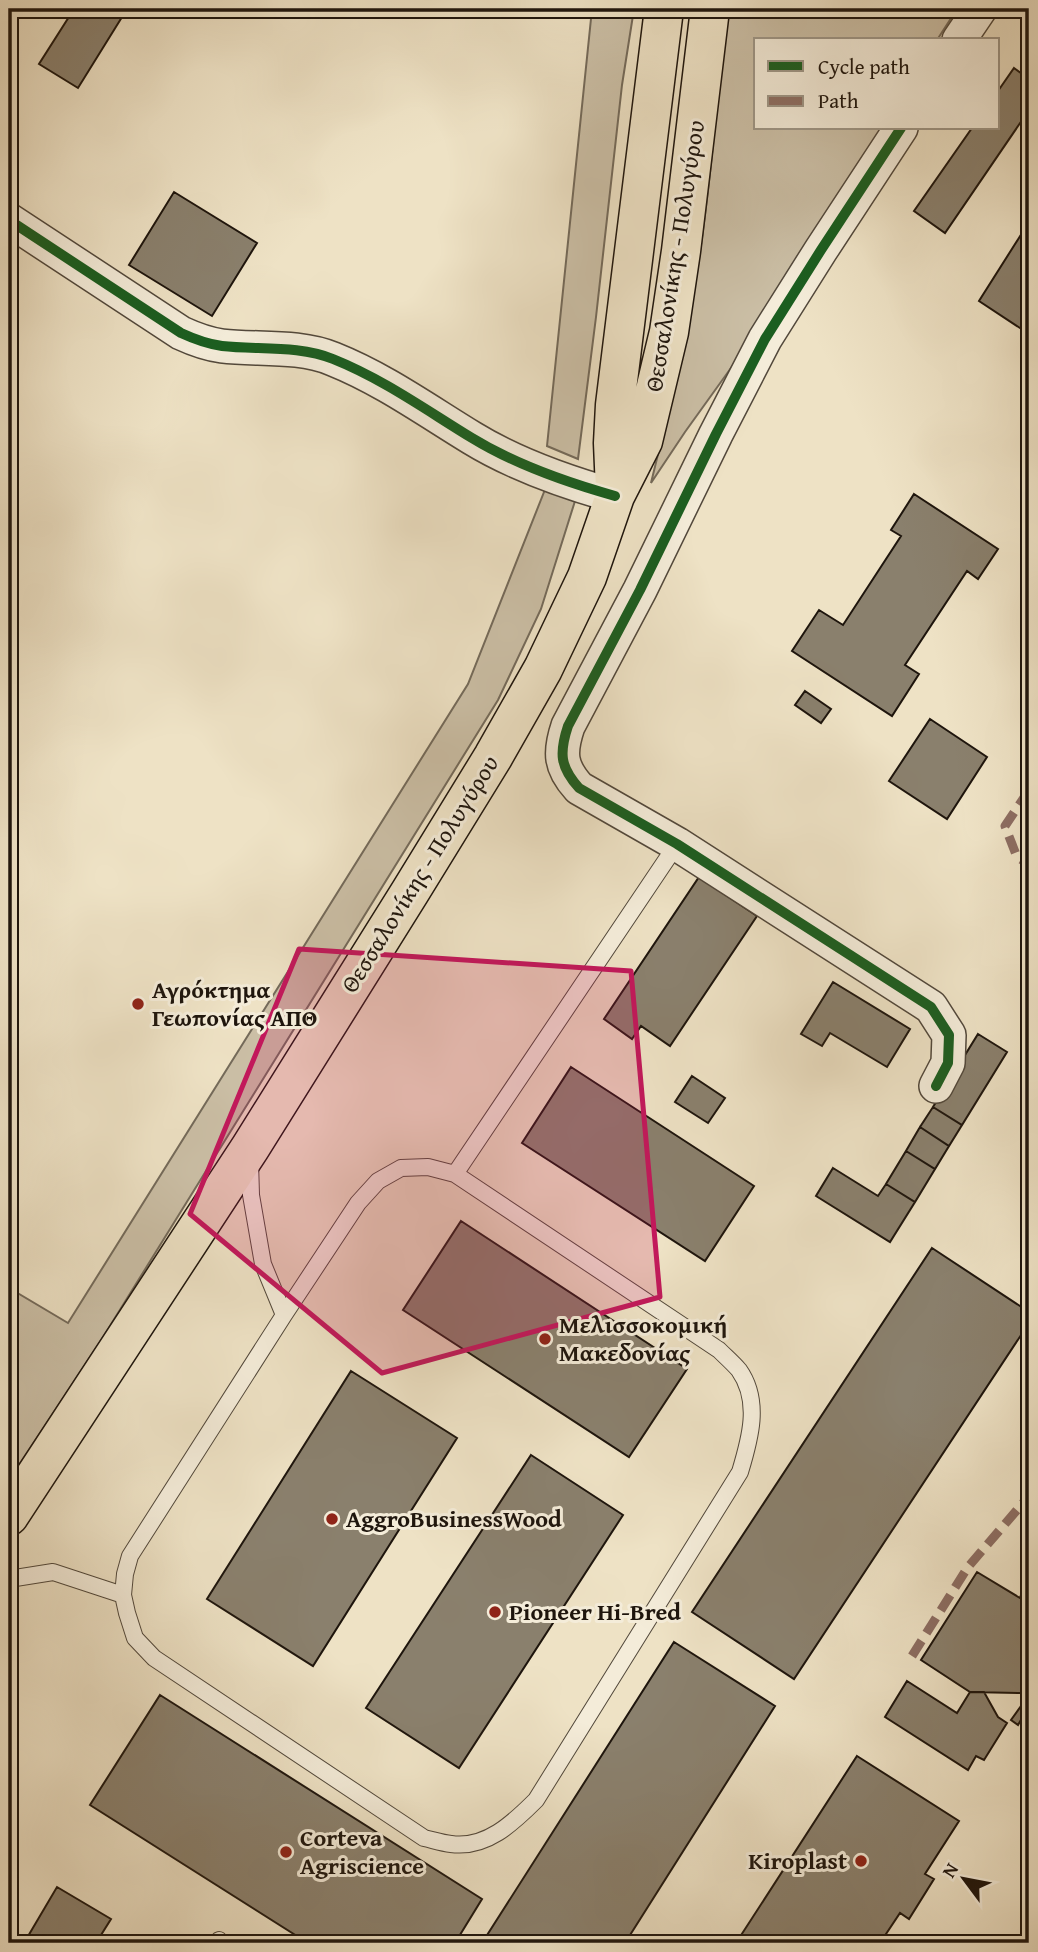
<svg xmlns="http://www.w3.org/2000/svg" width="1038" height="1952" viewBox="0 0 1038 1952" font-family="'Gentium Book Plus',serif">
<style>
.green{fill:#cbbfa6;stroke:#746a5a;stroke-width:2}
.building{fill:#8a806d;stroke:#1e150d;stroke-width:2}
.lines{fill:none;stroke-linecap:round;stroke-linejoin:round}
.service-casing{stroke:#52483b;stroke-width:18}
.minor-casing{stroke:#52483b;stroke-width:36}
.primary-casing{stroke:#1e150d;stroke-width:41}
.service{stroke:#f4ecd9;stroke-width:16}
.minor{stroke:#f4ecd9;stroke-width:33}
.primary{stroke:#eee2c5;stroke-width:38}
.quiet{stroke:#8d6e63;stroke-width:9;stroke-dasharray:18 9;stroke-linecap:butt}
.cycleway-casing{stroke:#f4ecd9;stroke-width:15}
.cycleway{stroke:#1b5e20;stroke-width:10}
.marked{fill:#c2185b;fill-opacity:0.2;stroke:#c2185b;stroke-width:5;stroke-linejoin:round}
.poi-dot{fill:#8f2418;stroke:#f4ecd9;stroke-width:2.5}
.labels{text-anchor:middle;stroke-width:6;stroke-linejoin:round;paint-order:stroke}
.street-label{font-size:24px;fill:#1e150d;stroke:#f4ecd9}
.poi-label{font-size:24px;font-weight:bold;fill:#1e150d;stroke:#f4ecd9;text-anchor:start}
</style>
<rect width="100%" height="100%" fill="#eee2c5"/>
<filter id="stains"><feTurbulence type="fractalNoise" baseFrequency=".00286" numOctaves="4"/><feColorMatrix values="0 0 0 0 .2 0 0 0 0 .09 0 0 0 0 .02 0 0 0 .5 -.17"/></filter>
<radialGradient id="worn" r=".72"><stop offset=".6" stop-color="#630" stop-opacity="0"/><stop offset="1" stop-color="#630" stop-opacity=".3"/></radialGradient>
<path class="green" d="M592,9H634L622,85L596,317L578,459L547,446Z
M726,9H957L937,40H756V128H883L736,361L685,432L651,483C667,417 684,351 695,285C710,193 717,101 726,9Z
M546,487L575,501L541,609L498,700L100,1342L9,1480V1288L68,1323L468,684Z"/>
<path class="building" d="M74,9H127L78,88L39,64Z
M1014,68L1029,79V110L945,233L914,211L972,128H998V91Z
M174,192L257,243L212,316L129,265Z
M1029,222V334L979,301Z
M914,494L998,549L978,579L967,571L905,665L919,674L892,716L792,651L819,610L843,625L901,536L891,530Z
M805,691L831,709L821,723L795,705Z
M930,719L987,757L947,819L889,781Z
M699,877L757,916L670,1046L641,1026L632,1039L604,1019Z
M833,982L910,1029L887,1067L830,1033L822,1046L801,1034Z
M978,1034L1007,1052L962,1125L933,1107Z
M571,1067L754,1186L705,1261L522,1143Z
M692,1076L725,1098L708,1123L675,1102Z
M933,1107L962,1125L949,1146L920,1127Z
M920,1127L949,1146L935,1169L906,1151Z
M906,1151L935,1169L915,1202L886,1184Z
M833,1168L878,1196L886,1184L915,1202L890,1242L816,1196Z
M461,1221L687,1369L629,1457L403,1310Z
M932,1248L1029,1312V1323L794,1679L692,1612Z
M351,1371L457,1438L313,1666L207,1599Z
M531,1455L623,1515L459,1768L366,1708Z
M977,1572L1020,1598L1023,1589L1029,1593V1706L1018,1725L1011,1720L1026,1699L1021,1693L970,1692L921,1660Z
M674,1642L775,1706L625,1943H482Z
M907,1681L957,1713L970,1692H984L998,1717L1007,1723L984,1760L976,1756L968,1770L885,1717Z
M160,1695L482,1899L455,1943H308L90,1805Z
M857,1756L959,1821L925,1874L934,1879L909,1919L900,1913L880,1943H736Z
M57,1887L111,1919L96,1943H24Z"/>
<g class="lines">
<g class="service-casing">
<path id="service" d="M250,1161L251,1195L263,1264L284,1315
M428,1167L455,1174L719,1350C726,1357 733,1363 739,1370C761,1401 750,1439 740,1472L536,1800C513,1823 486,1849 451,1844C442,1843 433,1840 424,1838L154,1658L135,1638L127,1613L123,1595L125,1574L130,1556L284,1315L358,1203L378,1181L401,1168Z
M455,1174L677,844
M9,1579L53,1572L123,1595
M217,1943L219,1940"/>
</g>
<g class="minor-casing">
<path id="minor" d="M959,40L980,9
M901,128L821,250L765,339L716,434L640,590L568,726C559,753 560,767 579,788L677,844L931,1007L949,1035L948,1063L936,1086
M9,220L181,333C194,339 207,344 222,346C258,350 299,345 333,359C383,379 426,410 472,438C516,465 565,482 615,496"/>
</g>
<g class="primary-casing">
<path id="primary" d="M615,490L613,443L615,405L664,9
M9,1516L250,1148L410,892L493,757L543,669L587,577L615,496L643,441L669,332L681,251L710,9"/>
</g>
<use href="#service" class="service"/>
<use href="#minor" class="minor"/>
<use href="#primary" class="primary"/>
<path class="quiet" d="M1029,790L1005,826L1017,857L1029,864
M912,1656L968,1567L1029,1496"/>
<g class="cycleway-casing">
<path id="cycleway" d="M901,128L821,250L765,339L716,434L640,590L568,726C559,753 560,767 579,788L677,844L931,1007L949,1035L948,1063L936,1086
M9,220L181,333C194,339 207,344 222,346C258,350 299,345 333,359C383,379 426,410 472,438C516,465 565,482 615,496"/>
</g>
<use href="#cycleway" class="cycleway"/>
</g>
<path class="marked" d="M299,949L631,971L660,1297L382,1373L190,1214Z"/>
<g class="poi-dot">
<circle cx="138" cy="1004" r="7"/>
<circle cx="545" cy="1339" r="7"/>
<circle cx="332" cy="1519" r="7"/>
<circle cx="495" cy="1612" r="7"/>
<circle cx="286" cy="1852" r="7"/>
<circle cx="861" cy="1861" r="7"/>
</g>
<g class="labels">
<g class="street-label">
<text transform="translate(675 256) rotate(-81)" y="8">Θεσσαλονίκης - Πολυγύρου</text>
<text transform="translate(420 874) rotate(-58)" y="8">Θεσσαλονίκης - Πολυγύρου</text>
</g>
<g class="poi-label">
<text x="152" y="998">Αγρόκτημα<tspan x="152" dy="28">Γεωπονίας ΑΠΘ</tspan></text>
<text x="559" y="1333">Μελισσοκομική<tspan x="559" dy="28">Μακεδονίας</tspan></text>
<text x="346" y="1527">AggroBusinessWood</text>
<text x="509" y="1620">Pioneer Hi-Bred</text>
<text x="300" y="1846">Corteva<tspan x="300" dy="28">Agriscience</tspan></text>
<text x="847" y="1869" text-anchor="end">Kiroplast</text>
</g>
</g>
<rect width="1038" height="1952" fill="none" stroke="#eee2c5" stroke-width="35"/>
<rect x="10" y="10" width="1017" height="1931" fill="none" stroke="#1e150d" stroke-width="3.5"/>
<rect x="18" y="18" width="1003" height="1917" fill="none" stroke="#1e150d" stroke-width="2"/>
<rect x="754" y="38" width="245" height="91" fill="#f4ecd9" stroke="#9e9687" stroke-width="2"/>
<rect x="768" y="61" width="35" height="10" fill="#1b5e20" stroke="#9e9687" stroke-width="2"/>
<text x="818" y="74" font-size="21" fill="#1e150d">Cycle path</text>
<rect x="768" y="96" width="35" height="10" fill="#8d6e63" stroke="#9e9687" stroke-width="2"/>
<text x="818" y="108" font-size="21" fill="#1e150d">Path</text>
<g transform="translate(964 1879) rotate(302)" stroke="#f4ecd9" stroke-width="5" paint-order="stroke">
<path d="M0-5L12 26L0 18L-12 26Z" fill="#1e150d"/>
<text y="-10" font-size="19" font-weight="bold" text-anchor="middle" fill="#1e150d">N</text>
</g>
<rect width="100%" height="100%" filter="url(#stains)"/>
<rect width="100%" height="100%" fill="url(#worn)"/>
</svg>
